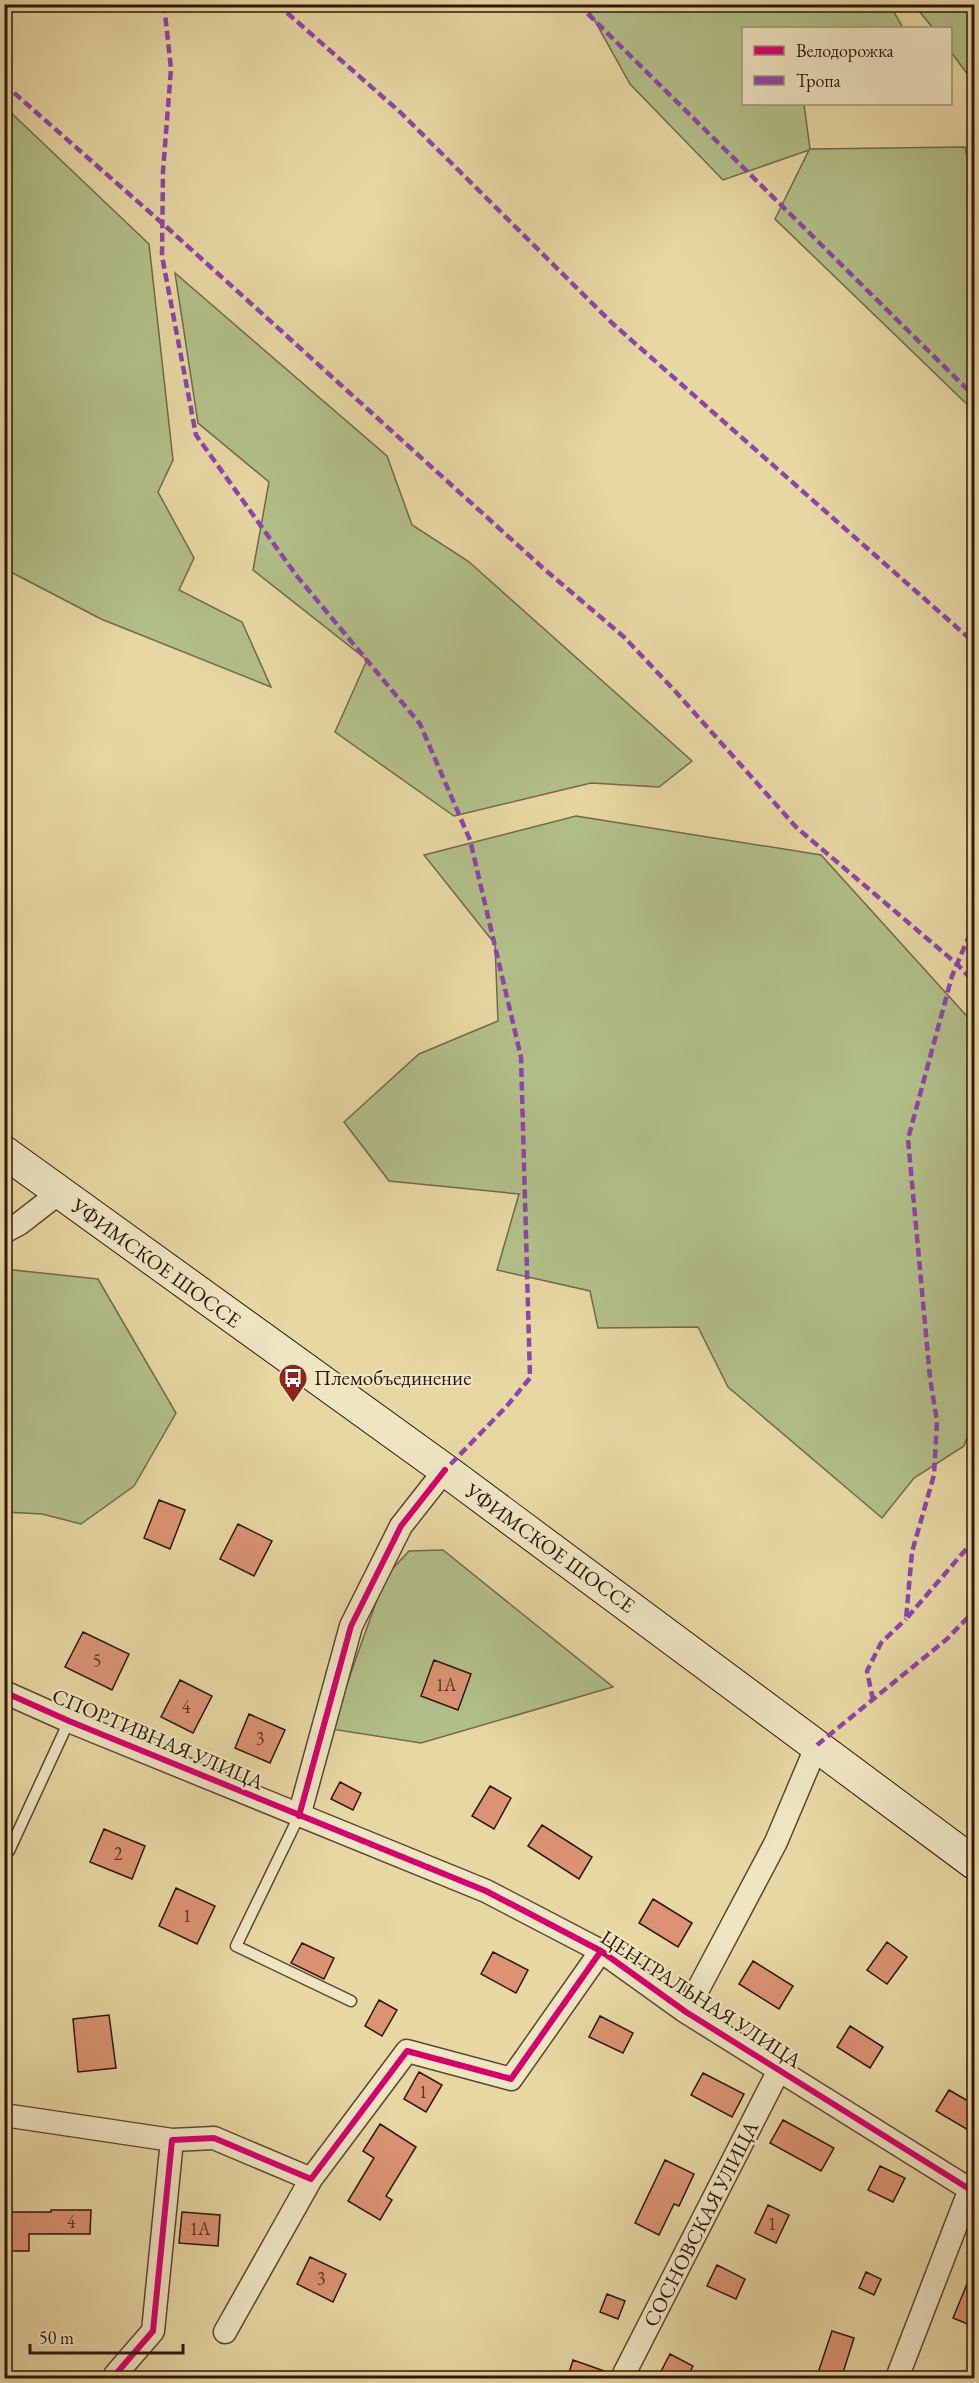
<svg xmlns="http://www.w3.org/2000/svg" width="979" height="2383" viewBox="0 0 979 2383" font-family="'EB Garamond',serif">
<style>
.green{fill:#b2bf88;stroke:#706a48;stroke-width:1.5}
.building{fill:#db9373;stroke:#2e1608;stroke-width:1.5}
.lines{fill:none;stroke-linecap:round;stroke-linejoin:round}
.lane-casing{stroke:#5c462f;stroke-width:13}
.street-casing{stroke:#5c462f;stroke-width:25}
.secondary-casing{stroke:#2e1608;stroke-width:34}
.lane{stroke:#efe5c3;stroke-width:10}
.street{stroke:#efe5c3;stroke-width:22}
.secondary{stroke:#efe5c3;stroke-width:32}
.quiet{stroke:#8e44ad;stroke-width:4.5;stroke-dasharray:9 4.5;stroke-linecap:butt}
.cycleway-casing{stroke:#efe5c3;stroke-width:10}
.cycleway{stroke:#d6006c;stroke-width:6}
.labels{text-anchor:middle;stroke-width:4.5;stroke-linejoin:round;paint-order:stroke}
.number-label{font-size:18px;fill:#593523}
.street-label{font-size:21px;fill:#2e1608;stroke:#efe5c3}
.poi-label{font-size:21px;fill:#2e1608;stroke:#efe5c3;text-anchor:start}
</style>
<rect width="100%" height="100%" fill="#e7d7a3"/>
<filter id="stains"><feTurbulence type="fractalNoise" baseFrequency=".00333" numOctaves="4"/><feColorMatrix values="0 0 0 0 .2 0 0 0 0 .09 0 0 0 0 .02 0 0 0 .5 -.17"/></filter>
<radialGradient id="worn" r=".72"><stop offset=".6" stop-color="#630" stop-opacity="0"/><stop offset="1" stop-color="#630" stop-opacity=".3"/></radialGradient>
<path class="green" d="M586,5H890L903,28H744V104H804L810,149L965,147L974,190V411L775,219L809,150L723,180L630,84Z
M914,5H974V83L951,52L950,28H933Z
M5,107L149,244L173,460L158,492L194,558L179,590L242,622L271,687L101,619L5,569Z
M175,273L387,456L412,525L468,561L692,761L659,787L591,783L454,816L335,732L367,660L253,570L269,482L198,423Z
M576,816L821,855L974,1024V1418L964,1446L914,1478L882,1518L728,1387L698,1327L598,1328L590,1291L497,1270L519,1194L389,1181L344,1122L419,1054L498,1021L495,944L424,855Z
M4,1269L98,1279L176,1413L134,1486L81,1524L42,1514L5,1512Z
M443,1550L613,1687L421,1743L331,1729L385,1577L409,1551Z"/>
<path class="building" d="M159,1500L185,1510L170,1549L144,1538Z
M238,1524L272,1541L254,1576L220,1559Z
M83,1632L129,1654L112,1690L65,1667Z
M434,1660L471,1674L458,1710L421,1696Z
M180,1680L212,1696L193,1733L161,1717Z
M249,1714L285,1730L270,1763L235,1748Z
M340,1782L361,1793L353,1810L331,1799Z
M490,1786L511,1798L494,1829L472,1816Z
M542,1825L592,1857L579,1879L528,1846Z
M104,1829L145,1846L132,1879L90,1862Z
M176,1888L215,1906L197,1944L159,1926Z
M653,1899L692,1923L678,1947L639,1923Z
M887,1942L907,1957L887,1984L867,1970Z
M302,1943L334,1958L324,1979L291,1963Z
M493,1952L528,1970L516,1993L481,1974Z
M753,1961L793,1986L779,2009L739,1984Z
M379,2000L397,2010L382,2036L365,2026Z
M109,2015L116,2068L78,2072L73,2019Z
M600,2016L633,2033L623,2053L589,2037Z
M850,2026L883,2047L870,2068L837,2047Z
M419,2072L442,2085L426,2112L404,2099Z
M703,2073L744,2094L732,2117L691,2095Z
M949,2090L975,2105V2134L936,2111Z
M783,2120L834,2148L821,2171L770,2143Z
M380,2124L416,2147L386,2196L392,2200L380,2220L348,2201L374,2158L363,2151Z
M665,2160L694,2174L679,2206L674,2204L659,2235L635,2223Z
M880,2166L905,2178L893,2202L868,2190Z
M768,2205L789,2215L776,2243L755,2233Z
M51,2210H91L90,2234H29V2251H4V2212H51Z
M182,2212L220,2215L218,2246L179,2243Z
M310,2257L346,2274L333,2302L297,2284Z
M717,2265L745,2279L736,2299L707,2286Z
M974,2267H975V2327L953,2318Z
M866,2272L881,2279L874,2295L859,2288Z
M607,2294L625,2301L618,2319L600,2312Z
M832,2331L854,2338L841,2379H816Z
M670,2354L693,2366L686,2379H657Z
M573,2360L610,2373L609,2379H567Z"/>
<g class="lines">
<g class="lane-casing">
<path id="lane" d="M299,1816L236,1946L351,2001
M9,1851L69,1721"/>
</g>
<g class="street-casing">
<path id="street" d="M4,1232L19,1224L59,1193
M4,1692L69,1721L486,1891L601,1951L686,2012L974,2192
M299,1816L351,1626L401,1526L445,1470
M686,2012L776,1842L817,1745
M4,2115L172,2140
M225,2332L311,2179
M115,2378V2375L153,2331L172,2140L214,2138L311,2179L407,2051L511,2079L601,1951
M622,2378L779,2070
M897,2378L970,2189"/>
</g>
<g class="secondary-casing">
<path id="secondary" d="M4,1152L445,1470L974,1863"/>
</g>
<use href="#lane" class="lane"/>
<use href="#street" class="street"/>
<use href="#secondary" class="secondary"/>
<path class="quiet" d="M164,4L171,69L163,171L162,256L196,435L296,575L420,724L470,840L521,1057L530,1378L506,1407L445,1470
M277,4L400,112L612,323L970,639H974
M578,4L974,396
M4,84L162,223L543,568L624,637L675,691L796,827L957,964L974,982
M974,883L969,886L972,929L952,976L908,1139L930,1378L937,1421L934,1475L912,1552L906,1619L974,1540
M873,1700L867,1671L881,1643L906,1619
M817,1745L947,1639L974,1611"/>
<g class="cycleway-casing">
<path id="cycleway" d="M4,1692L69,1721L486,1891L601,1951L686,2012L974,2192
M299,1816L351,1626L401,1526L445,1470
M115,2378V2375L153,2331L172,2140L214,2138L311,2179L407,2051L511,2079L601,1951"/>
</g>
<use href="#cycleway" class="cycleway"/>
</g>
<defs>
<g id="bus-pin" transform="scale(1.5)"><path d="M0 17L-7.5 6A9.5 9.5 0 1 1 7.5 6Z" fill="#8f2418" stroke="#efe5c3"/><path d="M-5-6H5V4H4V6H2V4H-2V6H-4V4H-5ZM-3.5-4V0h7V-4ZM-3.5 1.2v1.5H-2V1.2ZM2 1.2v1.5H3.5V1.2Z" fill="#fff"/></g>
</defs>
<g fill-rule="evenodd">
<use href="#bus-pin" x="293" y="1378"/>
</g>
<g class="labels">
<g class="number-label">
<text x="97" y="1667">5</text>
<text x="446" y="1691">1А</text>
<text x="186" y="1713">4</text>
<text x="260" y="1745">3</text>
<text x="118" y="1860">2</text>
<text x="187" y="1922">1</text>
<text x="423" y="2098">1</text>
<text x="71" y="2228">4</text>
<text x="772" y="2230">1</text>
<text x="200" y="2235">1А</text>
<text x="321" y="2285">3</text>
</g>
<g class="street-label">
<text transform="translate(156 1263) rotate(36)" y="7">УФИМСКОЕ ШОССЕ</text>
<text transform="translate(550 1548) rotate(36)" y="7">УФИМСКОЕ ШОССЕ</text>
<text transform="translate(158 1739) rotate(23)" y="7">СПОРТИВНАЯ УЛИЦА</text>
<text transform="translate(701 1999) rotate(33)" y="7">ЦЕНТРАЛЬНАЯ УЛИЦА</text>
<text transform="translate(701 2224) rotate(-63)" y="7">СОСНОВСКАЯ УЛИЦА</text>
</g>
<g class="poi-label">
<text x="314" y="1385">Племобъединение</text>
</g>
</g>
<rect width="979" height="2383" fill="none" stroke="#e7d7a3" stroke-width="24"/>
<rect x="6" y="6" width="967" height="2371" fill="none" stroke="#2e1608" stroke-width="3"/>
<rect x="12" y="12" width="955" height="2359" fill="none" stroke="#2e1608" stroke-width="1.5"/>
<rect x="742" y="27" width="210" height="78" fill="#efe5c3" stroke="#a29278" stroke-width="1.5"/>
<rect x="754" y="46" width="30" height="9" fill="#d6006c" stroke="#a29278" stroke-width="1.5"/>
<text x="796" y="57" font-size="18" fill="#2e1608">Велодорожка</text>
<rect x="754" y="76" width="30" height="9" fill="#8e44ad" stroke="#a29278" stroke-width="1.5"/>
<text x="796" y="87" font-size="18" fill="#2e1608">Тропа</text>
<path d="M30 2344v9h153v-9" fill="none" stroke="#2e1608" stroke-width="3"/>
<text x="39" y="2344" font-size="18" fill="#2e1608" stroke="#efe5c3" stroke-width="4.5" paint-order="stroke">50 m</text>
<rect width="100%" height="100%" filter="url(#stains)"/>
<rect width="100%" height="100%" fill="url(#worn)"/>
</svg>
